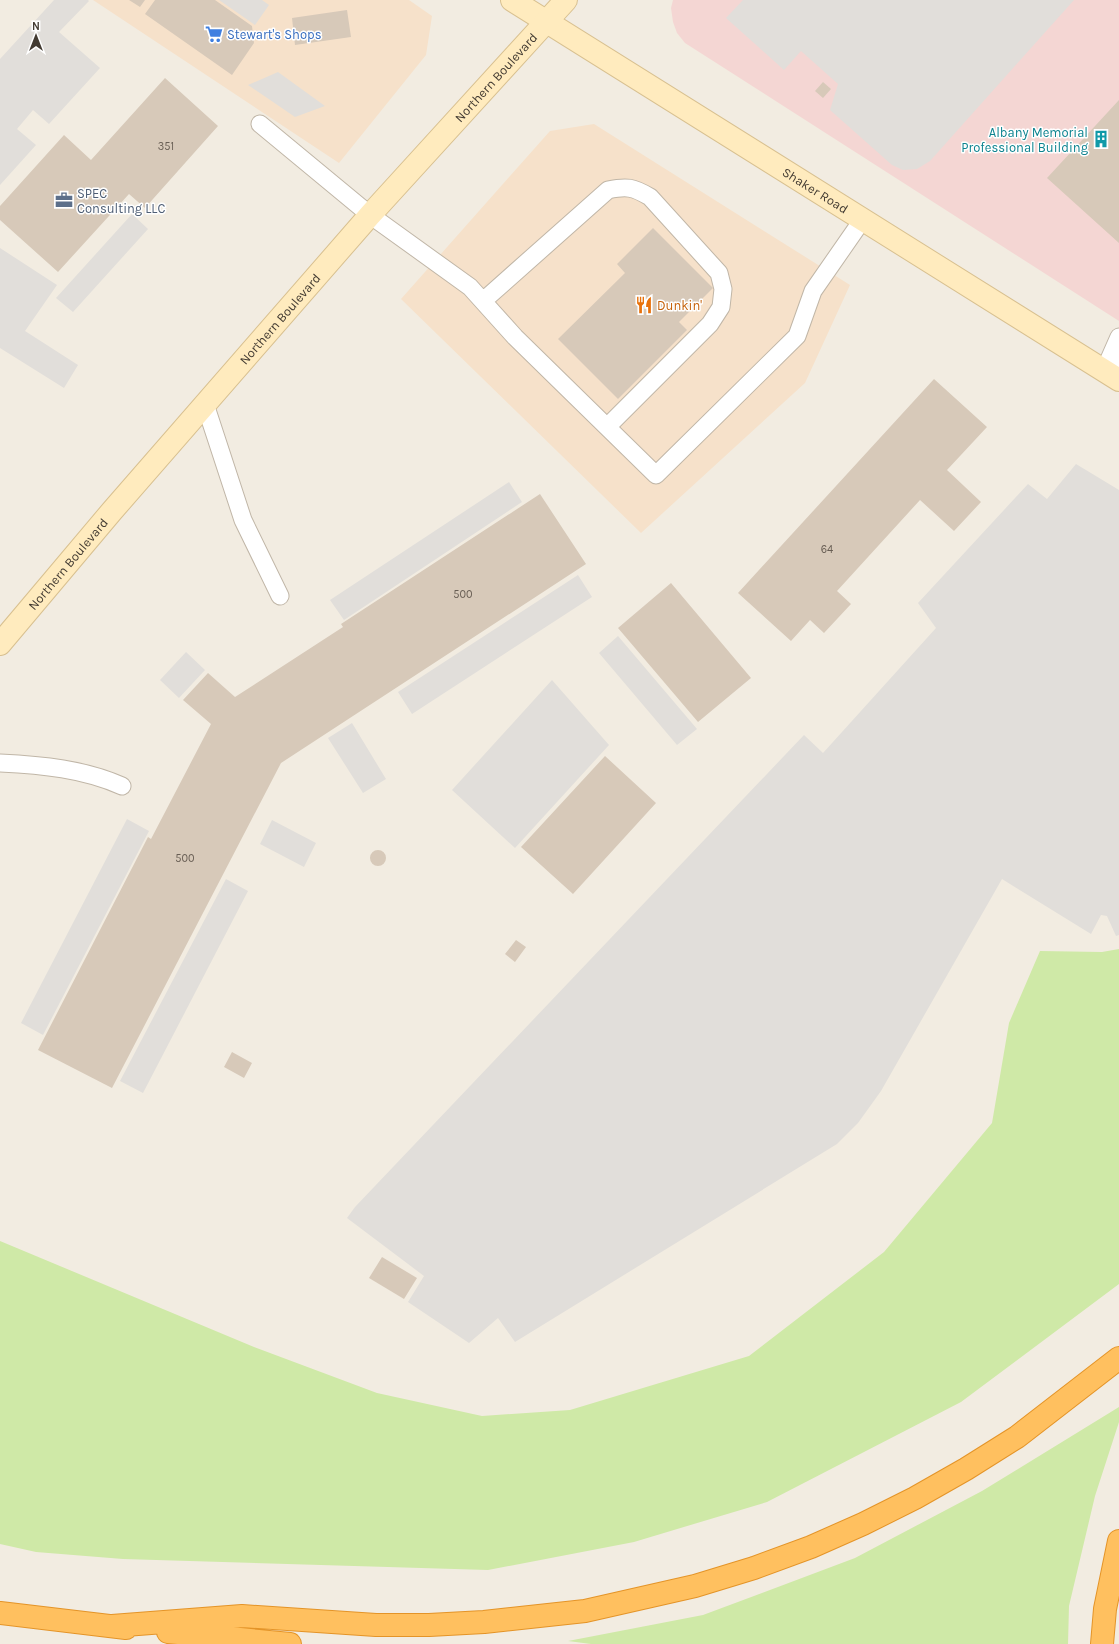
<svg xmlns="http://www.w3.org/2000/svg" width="1119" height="1644" viewBox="0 0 1119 1644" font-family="Karla,sans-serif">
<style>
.commercial{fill:#f6e1ca}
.medical{fill:#f4d6d3}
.green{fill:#cfe9a7}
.parking{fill:#e1deda}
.building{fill:#d7c9b9}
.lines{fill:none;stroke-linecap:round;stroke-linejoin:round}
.service-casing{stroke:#c0b6a7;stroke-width:19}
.secondary-casing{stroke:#d8c090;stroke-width:24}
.motorway-casing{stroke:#e49428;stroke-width:24}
.service{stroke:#fff;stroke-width:17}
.secondary{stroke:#ffebbe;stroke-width:22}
.motorway{stroke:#ffc05f;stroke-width:22}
.labels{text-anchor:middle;stroke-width:3;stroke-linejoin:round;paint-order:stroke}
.number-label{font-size:11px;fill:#685e54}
.shop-label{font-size:13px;fill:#366cbe;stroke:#fff;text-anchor:start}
.street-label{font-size:13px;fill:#433b32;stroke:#fff}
.culture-label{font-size:13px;fill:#0d838f;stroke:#fff;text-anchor:end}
.service-label{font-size:13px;fill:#4e5e75;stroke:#fff;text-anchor:start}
.food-label{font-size:13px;fill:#c56008;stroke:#fff;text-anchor:start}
</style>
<rect width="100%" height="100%" fill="#f2ece1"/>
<path class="commercial" d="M93,0H409L432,16L426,55L339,163Z
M594,124L850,285L805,383L641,533L401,299L550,131Z"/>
<path class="medical" d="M673,0H1119V321L685,43L677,33L673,22L671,8Z"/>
<path class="green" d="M1119,949V1284L961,1402L767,1502L634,1542L488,1570L123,1559L36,1552L0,1544V1241L254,1347L377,1393L482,1416L570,1410L749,1356L884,1252L992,1123L1009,1023L1040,951L1102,952Z
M1119,1407V1422L1095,1496L1069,1606L1068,1644H591L568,1641L703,1615L855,1558L982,1491Z"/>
<path class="parking" d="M54,0H88L89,1L59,32L100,68L49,124L33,110L17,129L36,145L0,185V59Z
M219,0H262L269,5L255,25Z
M743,0H1074L930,161L917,169L903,170L892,165L830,110L838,84L801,51L784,70L726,18Z
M278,72L325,106L295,117L248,85Z
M132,214L148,229L73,312L56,298Z
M0,248L57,285L25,331L78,365L64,388L0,348Z
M1076,464L1119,490V935L1116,936L1107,916L1101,915L1091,934L1002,879L881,1091L858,1123L837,1144L515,1342L498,1318L469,1343L408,1302L424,1276L347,1218L355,1207L804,735L823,753L936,628L918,603L1028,484L1047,499Z
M509,482L522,502L344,620L330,600Z
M578,575L592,597L412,714L398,692Z
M618,636L697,729L677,745L599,653Z
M186,652L205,670L179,698L160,680Z
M552,680L609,745L515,848L452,790Z
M352,723L386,779L363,793L328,738Z
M127,819L149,831L43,1035L21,1023Z
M272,820L316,843L304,867L260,844Z
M226,879L248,891L143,1093L120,1081Z"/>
<path class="building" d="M129,0H145L140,7Z
M155,0H215L252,26L254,43L232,75L145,14Z
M347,10L351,37L295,45L292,18Z
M165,78L218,126L145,208L129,194L58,272L0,220V206L64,135L91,160Z
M823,82L831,89L823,98L815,91Z
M1119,100V243L1047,178Z
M653,228L713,288L679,322L687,330L618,399L558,339L625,273L617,264Z
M934,379L987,427L947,470L981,502L954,531L920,500L837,591L851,604L824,633L810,620L791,641L738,593Z
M540,494L586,564L281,763L112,1088L38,1050L148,837L151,839L211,724L183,700L208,673L235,697L343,627L341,624Z
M671,583L751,678L698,722L618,628Z
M605,756L656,803L573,894L521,847Z
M370 858a8 8 0 1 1 16 0a8 8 0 1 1-16 0Z
M516,940L526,947L515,962L505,954Z
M232,1052L252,1063L244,1078L224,1067Z
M382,1257L417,1278L404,1299L369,1278Z"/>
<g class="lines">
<g class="service-casing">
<path id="service" d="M260,124L370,215L470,287L515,337L656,475L797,336L813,291L863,219
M483,301L608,190C627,186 633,187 650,197L719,273L723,289L721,307L710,324L607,427
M1119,337L1104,371L1119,361
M205,404L243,520L280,596
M0,763C42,765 84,769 122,786"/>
</g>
<g class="secondary-casing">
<g id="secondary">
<path id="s1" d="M512,0L1119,380"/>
<path id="s2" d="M0,644L112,511L370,215L566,0"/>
</g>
</g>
<g class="motorway-casing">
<path id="motorway" d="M0,1613L126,1628
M112,1626L242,1616L376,1625H429L484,1622L585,1611L695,1586L754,1568L811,1547L863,1524L915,1498L966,1469L1017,1437L1119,1358
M168,1632L290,1644
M1102,1644L1105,1609L1119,1541"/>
</g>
<use href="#service" class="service"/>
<use href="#secondary" class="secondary"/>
<use href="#motorway" class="motorway"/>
</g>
<defs>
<g id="supermarket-bare" transform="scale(1.38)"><path d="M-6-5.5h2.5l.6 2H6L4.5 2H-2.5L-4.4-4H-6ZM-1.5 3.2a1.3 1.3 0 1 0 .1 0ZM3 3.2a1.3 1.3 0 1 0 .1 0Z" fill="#3f7fe0" stroke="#fff" stroke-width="2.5" paint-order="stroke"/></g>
<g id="building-bare" transform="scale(1.38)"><path d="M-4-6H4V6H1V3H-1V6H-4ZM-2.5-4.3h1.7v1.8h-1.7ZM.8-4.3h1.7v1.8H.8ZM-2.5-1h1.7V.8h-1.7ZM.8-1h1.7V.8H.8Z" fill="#0f9aa8" stroke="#fff" stroke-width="2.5" paint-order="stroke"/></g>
<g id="office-bare" transform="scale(1.38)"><path d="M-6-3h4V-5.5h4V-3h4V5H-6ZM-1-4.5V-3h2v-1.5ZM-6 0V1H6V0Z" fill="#5c6f8a" stroke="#fff" stroke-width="2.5" paint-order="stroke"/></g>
<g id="restaurant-bare" transform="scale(1.38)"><path d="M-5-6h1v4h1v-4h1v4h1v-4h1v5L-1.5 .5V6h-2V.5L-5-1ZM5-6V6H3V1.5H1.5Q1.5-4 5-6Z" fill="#e8710a" stroke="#fff" stroke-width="2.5" paint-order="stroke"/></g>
</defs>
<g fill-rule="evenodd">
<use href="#supermarket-bare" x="214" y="34"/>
<use href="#building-bare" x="1101" y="139"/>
<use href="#office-bare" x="64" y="200"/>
<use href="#restaurant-bare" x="644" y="305"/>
</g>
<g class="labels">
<g class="number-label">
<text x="166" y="150">351</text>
<text x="827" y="553">64</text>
<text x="463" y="598">500</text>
<text x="185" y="862">500</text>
</g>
<g class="shop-label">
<text x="227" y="39">Stewart's Shops</text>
</g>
<g class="street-label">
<text dy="5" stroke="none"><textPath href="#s2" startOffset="753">Northern Boulevard</textPath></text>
<text dy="5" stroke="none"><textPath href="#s1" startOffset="358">Shaker Road</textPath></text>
<text dy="5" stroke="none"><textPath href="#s2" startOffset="429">Northern Boulevard</textPath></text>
<text dy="5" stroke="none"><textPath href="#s2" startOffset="105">Northern Boulevard</textPath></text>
</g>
<g class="culture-label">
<text x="1088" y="137">Albany Memorial<tspan x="1088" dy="15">Professional Building</tspan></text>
</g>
<g class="service-label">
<text x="77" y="198">SPEC<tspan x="77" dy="15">Consulting LLC</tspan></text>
</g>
<g class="food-label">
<text x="657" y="310">Dunkin'</text>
</g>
</g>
<g transform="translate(36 36)" stroke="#ffffff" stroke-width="3" paint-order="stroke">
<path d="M0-3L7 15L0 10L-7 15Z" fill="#433b32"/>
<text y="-6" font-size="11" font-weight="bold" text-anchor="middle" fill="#433b32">N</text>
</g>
</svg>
